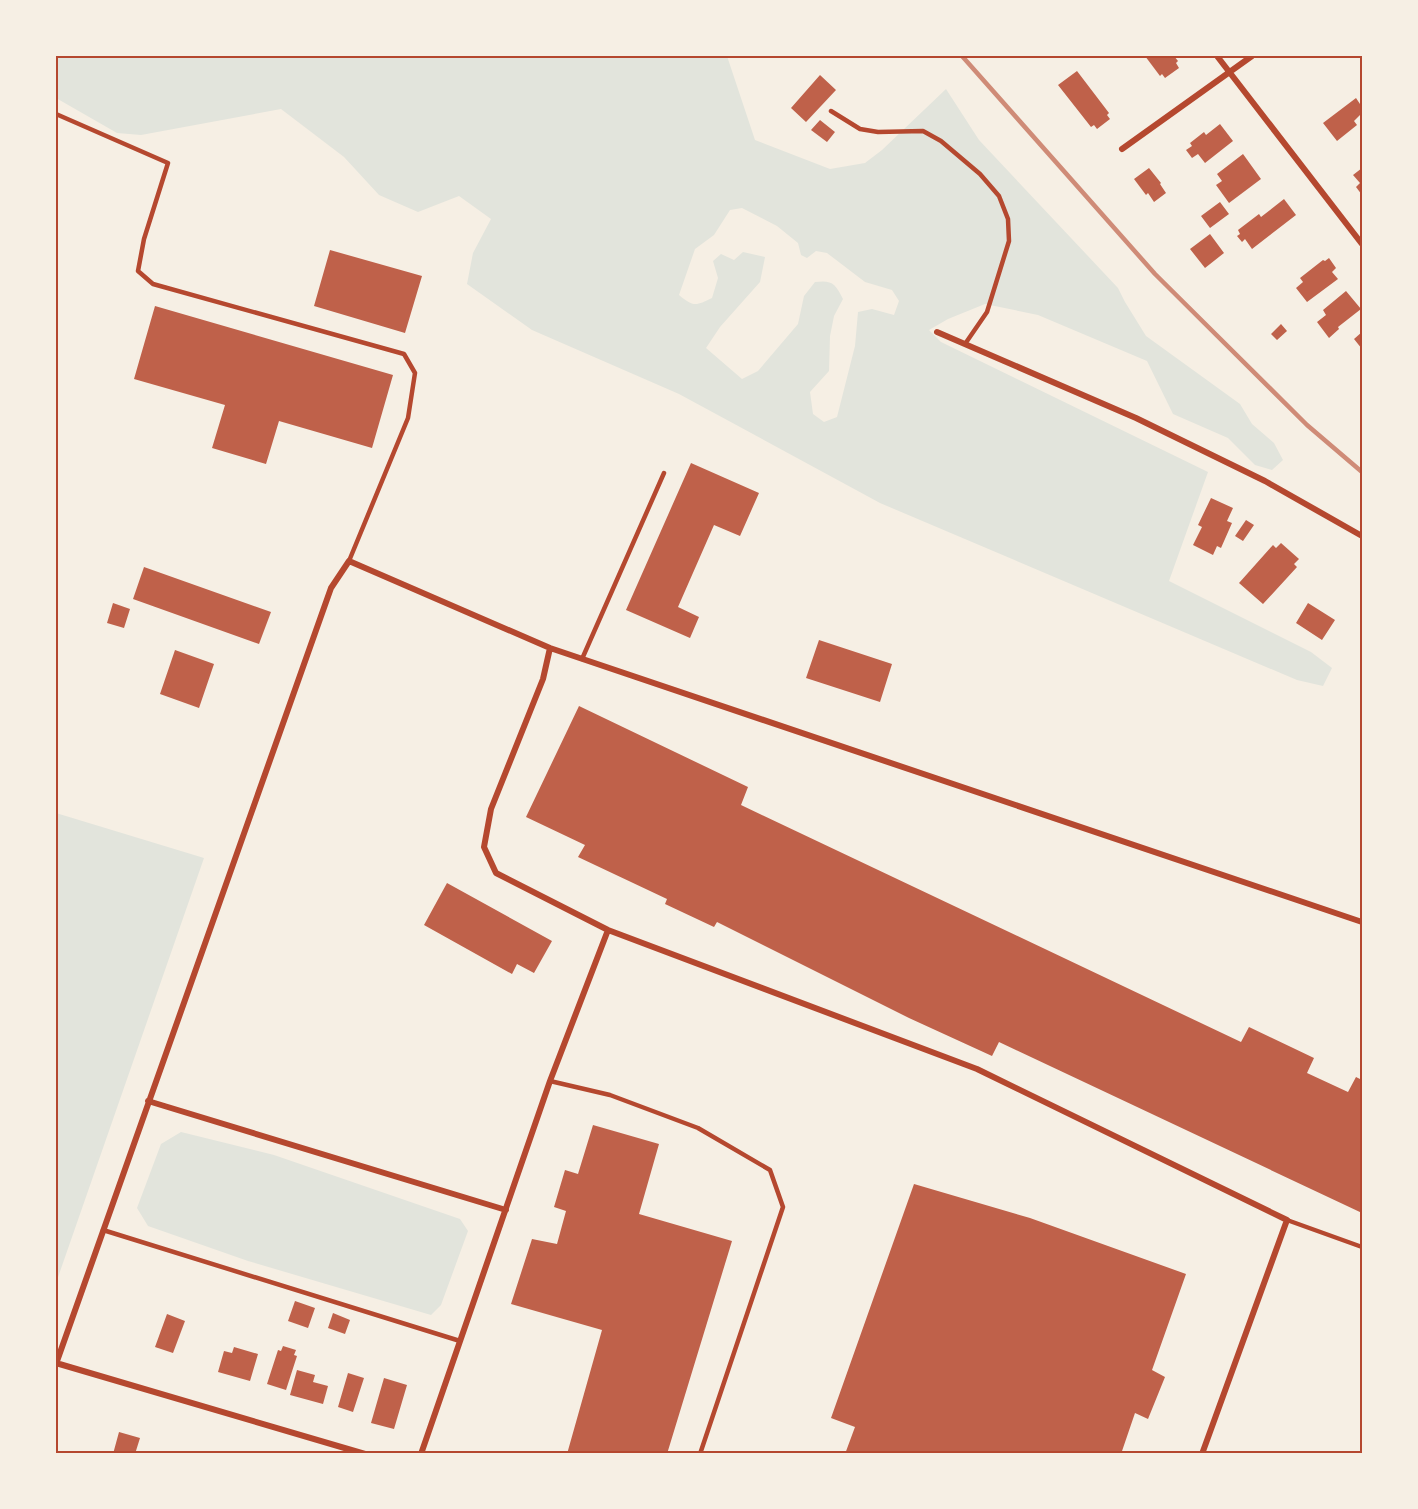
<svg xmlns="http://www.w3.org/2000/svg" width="1418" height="1509" viewBox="0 0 1418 1509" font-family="'PT Sans Narrow',sans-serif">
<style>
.green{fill:#e2e4dc;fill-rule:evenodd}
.building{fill:#bf614a}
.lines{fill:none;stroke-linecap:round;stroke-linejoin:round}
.service{stroke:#b5482f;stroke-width:4.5}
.minor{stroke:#b5482f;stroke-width:6}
.rail{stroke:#cf8b77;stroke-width:4.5}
.neatline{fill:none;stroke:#b5482f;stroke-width:2}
</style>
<rect width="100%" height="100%" fill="#f6efe4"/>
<path class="green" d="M56,56H727L755,140L830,169L865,163L882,150L946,89L979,140L1118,288L1125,302L1146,336L1240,404L1252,424L1274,443L1283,460L1272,470L1255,465L1228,438L1173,414L1147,361L1038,315L985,304L948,319L929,330L941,342L1208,472L1169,581L1311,652L1332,668L1323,686L1297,680L880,503L679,394L532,330L467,284L473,253L491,219L459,196L418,212L379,195L344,157L281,109L141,135L117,133L56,98ZM742,208L777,226L798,243L801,255L807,258L816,251L827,253L865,282L892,290L899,301L894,315L872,309L858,312L855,346L837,417L824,422L813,414L810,392L829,371L830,336L834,316L843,299C835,283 832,280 815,282L804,296L798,324L758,371L742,379L706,348L720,327L760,282L765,257L743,252L734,260L721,254L713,261L718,278L712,298C696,306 693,307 679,295L695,249L714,235L730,210Z
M56,813L204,858L56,1283Z
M181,1132L274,1155L460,1219L468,1231L441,1305L431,1315L248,1261L148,1226L137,1208L161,1144Z"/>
<path class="building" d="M1145,56H1174L1178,61L1176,63L1179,68L1165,78L1162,74L1160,76Z
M1077,71L1109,113L1107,115L1110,119L1097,129L1094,125L1091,127L1058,85Z
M820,75L836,90L806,122L791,108Z
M1356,98L1362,107L1360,110L1362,113L1354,121L1357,125L1337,141L1323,123Z
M820,120L835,132L827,142L811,130Z
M1220,124L1233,141L1205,163L1198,154L1192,158L1186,150L1192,146L1190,143L1204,132L1206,135Z
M1243,154L1261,179L1229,203L1216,185L1222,181L1217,174Z
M1149,168L1161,183L1160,184L1166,193L1154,202L1148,193L1146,195L1134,179Z
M1362,168V195L1356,187L1360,183L1353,175Z
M1284,199L1296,215L1252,249L1245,239L1242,242L1237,236L1240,234L1238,230L1259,214L1261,217Z
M1220,202L1229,214L1210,228L1201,216Z
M1210,234L1224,253L1205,268L1190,249Z
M330,250L422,276L405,333L314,306Z
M1329,258L1336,268L1332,272L1338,279L1307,302L1296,288L1303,282L1300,278L1323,260L1325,261Z
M1346,291L1361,309L1338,327L1339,329L1329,338L1317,322L1326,315L1323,310Z
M155,306L393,375L372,448L279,421L266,464L212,448L225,405L134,379Z
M1281,324L1287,331L1277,340L1271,334Z
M1362,332V349L1354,339Z
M691,463L759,493L740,536L714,525L678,607L699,617L690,638L626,610Z
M1211,498L1233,508L1227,521L1232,523L1221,548L1217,546L1213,555L1193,545L1202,527L1198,525Z
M1246,520L1254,525L1243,541L1235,536Z
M1281,543L1299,559L1294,564L1297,567L1263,604L1239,583L1273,545L1276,548Z
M144,567L271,612L259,644L133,599Z
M113,603L130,609L124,628L107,623Z
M1308,603L1335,620L1322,640L1296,623Z
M819,640L892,664L880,702L806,678Z
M175,650L214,664L199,708L160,694Z
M579,706L748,787L741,805L1241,1042L1249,1027L1314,1058L1307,1073L1348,1092L1356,1077L1362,1080V1213L999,1042L992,1056L909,1018L717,922L714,927L665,904L667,899L578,857L585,845L526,817Z
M447,883L552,941L534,973L517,964L512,974L424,925Z
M593,1125L659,1144L639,1214L732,1241L667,1454H567L602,1330L511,1304L532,1239L557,1244L566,1211L554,1207L565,1170L578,1174Z
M914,1184L1030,1218L1186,1274L1152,1370L1165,1377L1148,1419L1135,1413L1121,1454H845L855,1427L831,1418Z
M295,1301L315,1308L308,1328L288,1321Z
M333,1313L350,1320L345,1334L328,1328Z
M167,1314L185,1321L173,1353L155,1347Z
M283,1346L296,1350L294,1355L297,1356L286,1390L267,1384L278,1350L281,1351Z
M234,1347L258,1354L250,1381L218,1372L224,1351L232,1353Z
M297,1370L315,1375L313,1382L328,1386L323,1404L290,1395Z
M348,1373L364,1378L353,1412L338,1407Z
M384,1378L407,1385L394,1429L371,1423Z
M119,1432L140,1438L135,1454H113Z"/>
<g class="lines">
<path class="service" d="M831,111L860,129L878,132L923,131L941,141L980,174L999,196L1008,219L1009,241L987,312L965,344
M56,114L168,163L144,239L138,271L153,284L404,354L415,373L408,418L349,561
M582,659L664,473
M550,1081L610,1095L698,1128L770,1170L783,1207L700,1454
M1287,1220L1362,1247
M103,1230L460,1341"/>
<path class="minor" d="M1217,56L1362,244
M1122,149L1252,56
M937,332L1136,418L1265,481L1362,536
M550,648L543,679L491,809L484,847L496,873L608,930L977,1069L1287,1220L1202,1454
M148,1101L506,1210
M56,1363L365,1454
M56,1364L331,588L349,561L550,648L1362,922
M421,1454L550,1081L608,930"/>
<path class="rail" d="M962,56L1155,274L1307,425L1362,472"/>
</g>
<rect width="1418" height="1509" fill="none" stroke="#f6efe4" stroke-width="114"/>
<rect x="57" y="57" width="1304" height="1395" class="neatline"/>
</svg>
